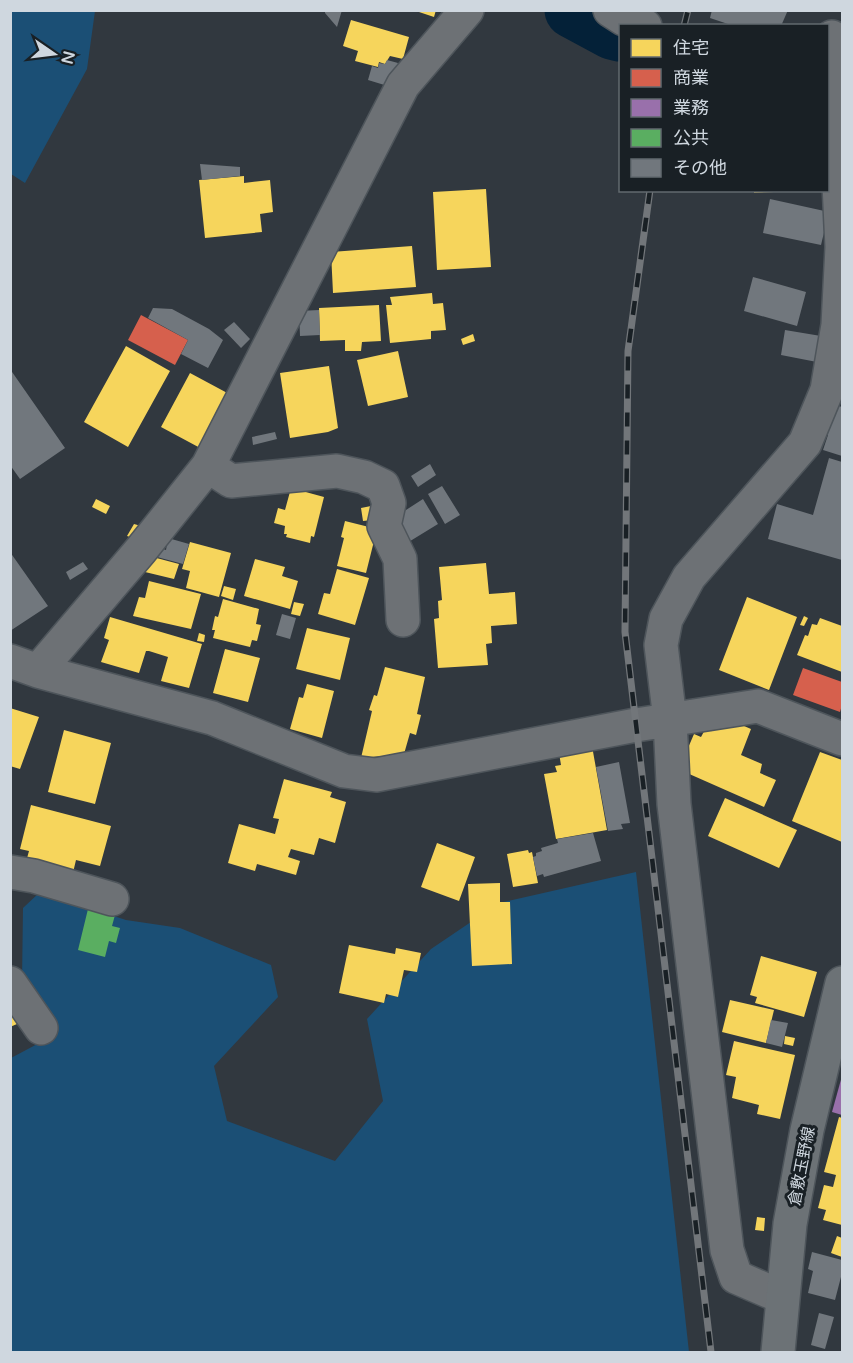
<svg xmlns="http://www.w3.org/2000/svg" width="853" height="1363" viewBox="0 0 853 1363" font-family="'Varela Round','Noto Sans JP',sans-serif">
<style>
.green{fill:#1b4f75}
.homes{fill:#f6d55c}
.shops{fill:#d6604d}
.offices{fill:#9970ab}
.public{fill:#5aae61}
.lines{fill:none;stroke-linecap:round;stroke-linejoin:round}
.river{stroke:#042138;stroke-width:57}
.building{fill:#71777d}
.minor-casing{stroke:#4e555b;stroke-width:36}
.primary-casing{stroke:#4e555b;stroke-width:36}
.minor{stroke:#6d7175;stroke-width:33}
.primary{stroke:#6c7276;stroke-width:33}
.rail-casing{stroke:#72767a;stroke-width:7}
.rail{stroke:#192025;stroke-width:4.5;stroke-dasharray:14;stroke-linecap:butt}
.labels{text-anchor:middle;stroke-width:6;stroke-linejoin:round;paint-order:stroke}
.street-label{font-size:16px;fill:#cfd7df;stroke:#192025}
</style>
<rect width="100%" height="100%" fill="#31383f"/>
<path class="green" d="M11,10L95,11L87,69L25,183L11,174Z
M636,872L689,1352H11V1058L58,1033L22,981L23,908L40,892L126,920L180,928L271,965L278,997L214,1066L227,1121L335,1161L383,1101L367,1019L431,949L499,903Z"/>
<path class="homes" d="M413,10H436L434,17Z
M351,20L409,37L403,59L390,56L385,64L379,62L378,67L355,61L358,51L343,46Z
M244,176V183L270,180L273,212L260,214L262,232L205,238L199,180Z
M486,189L491,267L437,270L433,192Z
M754,190H774V192L754,193Z
M412,246L416,287L333,293L331,252Z
M432,293L433,304L443,303L446,330L431,331V339L390,343L386,305H392L390,297Z
M379,305L381,341L362,342L361,351H345V340L320,341L319,308Z
M473,334L475,341L463,345L461,339Z
M126,346L170,371L128,447L84,422Z
M398,351L408,397L368,406L357,360Z
M329,366L338,428L328,432L290,438L280,373Z
M190,373L231,395L202,449L161,427Z
M291,488L324,497L314,537L311,536L310,543L286,537L287,534H284L285,526L274,523L278,508L285,510Z
M96,499L110,506L106,514L92,507Z
M371,506L373,520L363,521L361,508Z
M345,521L377,529L366,573L337,566L344,538L341,537Z
M134,524L141,526L133,538L127,536Z
M190,542L231,553L219,597L186,588L190,571L182,569Z
M149,556L179,564L174,579L145,572Z
M255,559L285,567L282,576L298,581L290,609L244,596Z
M486,563L489,594L515,592L517,624L491,626L492,643L486,644L488,665L438,668L434,619L439,618L438,601L442,600L439,567Z
M337,569L369,578L355,625L318,614L324,593L330,594Z
M149,581L201,594L191,629L133,616L139,597L145,598Z
M224,586L236,589L233,600L221,596Z
M747,597L797,617L769,690L719,670Z
M223,599L259,609L256,624L261,625L257,641L252,640L250,647L213,638L215,630H212L215,616L218,617Z
M294,602L304,604L300,616L291,614Z
M804,616L808,618L804,626L800,625Z
M110,617L202,644L189,688L161,681L168,657L149,651H146L139,673L101,662L109,640L104,638Z
M820,618L842,626V672L797,655L805,635L808,636L812,624L817,625Z
M307,628L350,638L340,680L296,669Z
M199,633L205,635L204,642L197,641Z
M225,649L260,658L248,702L213,693Z
M385,667L425,677L417,714L421,715L416,735L410,733L404,754L361,758L372,711L369,710L374,695L377,696Z
M307,684L334,691L322,738L290,729L299,697L303,698Z
M10,708L39,717L20,769L10,766Z
M730,720L751,729L741,755L762,764L760,773L776,780L764,807L687,773L685,755L694,734L701,737L708,724Z
M64,730L111,743L95,804L48,792Z
M592,746L607,830L556,839L544,774L557,772L555,766L561,765L559,753Z
M820,752L842,760V842L792,821Z
M284,779L332,792L330,797L346,802L335,843L319,838L314,855L291,849L288,857L300,861L296,875L257,864L255,871L228,863L239,824L275,834L279,819L273,818Z
M725,798L797,830L779,868L708,836Z
M31,805L111,826L100,866L76,860L71,881L24,869L29,851L20,849Z
M437,843L475,857L459,901L421,887Z
M528,850L529,853L532,852L538,883L513,887L507,854Z
M500,883V902H510L512,964L472,966L468,884Z
M349,945L395,954L396,948L421,953L417,972L404,970L398,997L386,994L384,1003L339,993Z
M761,956L817,972L804,1017L755,1003L757,997L750,995Z
M730,1000L774,1010L766,1043L722,1032Z
M10,1010L17,1024L10,1027Z
M785,1036L795,1038L793,1046L784,1044Z
M734,1041L795,1055L780,1119L757,1114L759,1105L732,1098L736,1077L726,1075Z
M839,1117L842,1118V1225L823,1220L826,1210L818,1208L824,1185L833,1187L836,1175L824,1172Z
M757,1217L765,1218L764,1231L755,1230Z
M837,1236L842,1238V1257L831,1253Z"/>
<path class="shops" d="M141,315L188,340L175,365L128,340Z
M803,668L842,682V705L840,712L793,695Z"/>
<path class="offices" d="M842,1076V1115L832,1112Z"/>
<path class="public" d="M88,909L115,915L112,926L120,928L116,943L109,941L105,957L78,950Z"/>
<g class="lines">
<path class="river" d="M573,10L612,31L620,33"/>
</g>
<path class="building" d="M325,10H342L337,27L325,13Z
M712,10H788L781,26L762,24V26H734L710,18Z
M387,60L398,63L391,87L368,80L372,66L378,68L379,63L385,64Z
M200,164L240,167V176L202,180Z
M770,199L829,212L821,245L763,233Z
M753,277L806,292L797,326L744,311Z
M153,308L172,309L209,329L223,340L208,368L181,354L188,340L148,318Z
M319,310L320,335L300,336L299,311Z
M234,322L250,339L241,348L224,330Z
M785,330L827,337L822,363L781,355Z
M10,369L65,448L20,479L10,465Z
M829,403L842,407V456L823,450L828,435L820,433Z
M275,432L277,439L253,445L252,437Z
M829,458L842,462V560L768,539L777,504L813,515Z
M430,464L436,475L418,487L411,476Z
M442,486L460,515L445,524L428,494Z
M423,499L438,524L407,543L392,519Z
M168,538L189,544L183,564L157,557L160,548L166,550Z
M10,552L48,606L10,631Z
M83,562L88,569L70,580L66,572Z
M282,614L296,618L290,639L276,635Z
M619,762L630,823L621,824L623,829L608,831L596,767Z
M593,833L601,861L544,877L543,874L537,876L533,857L536,856V853L542,851L541,848L558,843L557,839Z
M771,1020L788,1023L782,1047L766,1043Z
M812,1252L842,1260V1273L835,1300L808,1293L813,1271L808,1269Z
M819,1313L834,1317L825,1349L811,1345Z"/>
<g class="lines">
<g class="minor-casing">
<path id="minor" d="M610,10L624,19L645,26
M208,466L231,481L337,471L364,477L383,486L389,503L384,526L400,559L403,620
M10,661L38,671L212,718L344,771L376,775L636,725L758,706L842,739
M38,671L141,550L208,466L403,85L467,10
M10,872L34,876L112,899
M10,983L41,1028
M782,1297L736,1277L727,1250L674,804L670,720L661,645L666,619L689,577L805,443L827,390L838,325L842,247L832,37"/>
</g>
<g class="primary-casing">
<path id="primary" d="M778,1352L790,1224L807,1130L842,983"/>
</g>
<use href="#minor" class="minor"/>
<use href="#primary" class="primary"/>
<g class="rail-casing">
<path id="rail" d="M684,26L688,10
M650,190L628,351L625,632L711,1352"/>
</g>
<use href="#rail" class="rail"/>
</g>
<g class="labels">
<g class="street-label">
<text transform="translate(801 1166) rotate(-79)" y="6">倉敷玉野線</text>
</g>
</g>
<rect width="853" height="1363" fill="none" stroke="#cfd7df" stroke-width="24"/>
<rect x="619" y="24" width="210" height="168" fill="#192025" stroke="#62696f" stroke-width="1.5"/>
<rect x="631" y="39" width="30" height="18" fill="#f6d55c" stroke="#62696f" stroke-width="1.5"/>
<text x="673" y="54" font-size="18" fill="#cfd7df">住宅</text>
<rect x="631" y="69" width="30" height="18" fill="#d6604d" stroke="#62696f" stroke-width="1.5"/>
<text x="673" y="84" font-size="18" fill="#cfd7df">商業</text>
<rect x="631" y="99" width="30" height="18" fill="#9970ab" stroke="#62696f" stroke-width="1.5"/>
<text x="673" y="114" font-size="18" fill="#cfd7df">業務</text>
<rect x="631" y="129" width="30" height="18" fill="#5aae61" stroke="#62696f" stroke-width="1.5"/>
<text x="673" y="144" font-size="18" fill="#cfd7df">公共</text>
<rect x="631" y="159" width="30" height="18" fill="#71777d" stroke="#62696f" stroke-width="1.5"/>
<text x="673" y="174" font-size="18" fill="#cfd7df">その他</text>
<g transform="translate(54 54) rotate(104)" stroke="#192025" stroke-width="4.5" paint-order="stroke">
<path d="M0-4.5L10 22L0 15L-10 22Z" fill="#cfd7df"/>
<text y="-9" font-size="16" font-weight="bold" text-anchor="middle" fill="#cfd7df">N</text>
</g>
</svg>
